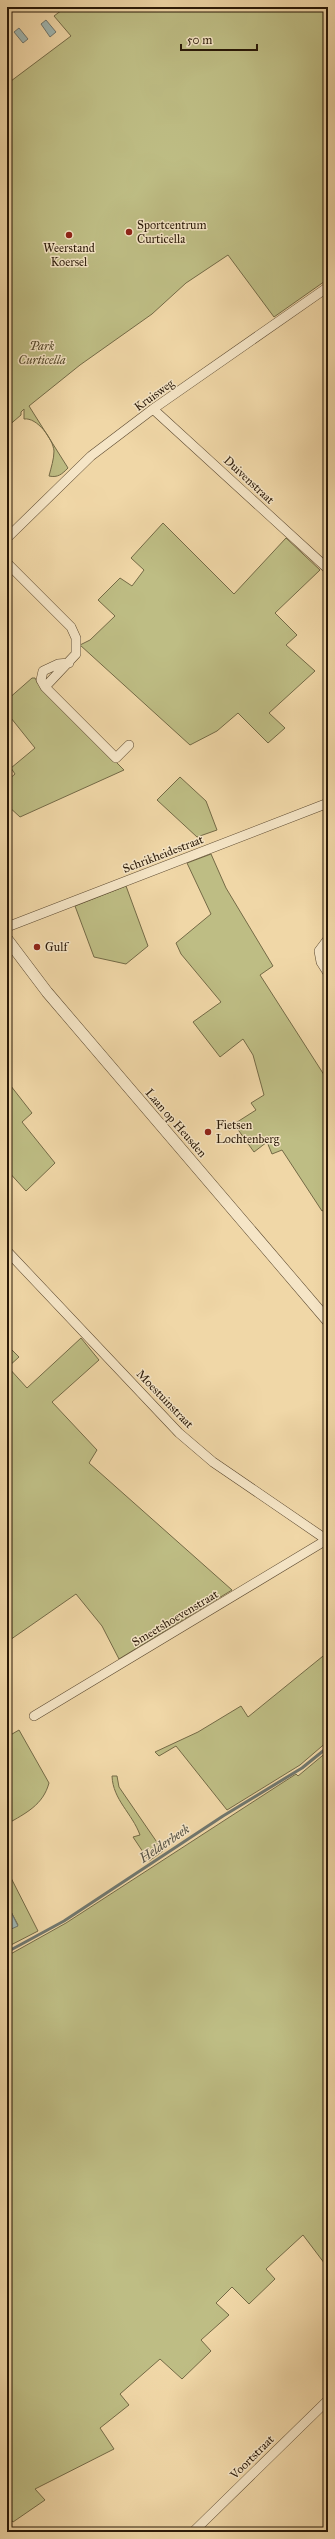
<svg xmlns="http://www.w3.org/2000/svg" width="335" height="2539" viewBox="0 0 335 2539" font-family="'IM FELL Great Primer',serif">
<style>
.green{fill:#bebd84;stroke:#746a46}
.water{fill:#9fb7b3;stroke:#70776e}
.lines{fill:none;stroke-linecap:round;stroke-linejoin:round}
.stream{stroke:#70776e;stroke-width:3}
.minor-casing{stroke:#5b482f;stroke-width:10}
.tertiary-casing{stroke:#5b482f;stroke-width:12}
.minor{stroke:#f5e5c6;stroke-width:9}
.tertiary{stroke:#f5e5c6;stroke-width:11}
.poi-dot{fill:#8f2418;stroke:#f5e5c6;stroke-width:1.5}
.labels{text-anchor:middle;stroke-width:3;stroke-linejoin:round;paint-order:stroke}
.poi-label{font-size:12px;fill:#291807;stroke:#f5e5c6;text-anchor:start}
.park-label{font-size:12px;font-style:italic;fill:#564a2c;stroke:#f5e5c6}
.street-label{font-size:12px;fill:#291807;stroke:#f5e5c6}
.water-label{font-size:13px;font-style:italic;fill:#525043;stroke:#f5e5c6}
</style>
<rect width="100%" height="100%" fill="#f0d7a7"/>
<filter id="stains"><feTurbulence type="fractalNoise" baseFrequency=".005" numOctaves="4"/><feColorMatrix values="0 0 0 0 .2 0 0 0 0 .09 0 0 0 0 .02 0 0 0 .5 -.17"/></filter>
<radialGradient id="worn" r=".72"><stop offset=".6" stop-color="#630" stop-opacity="0"/><stop offset="1" stop-color="#630" stop-opacity=".3"/></radialGradient>
<path class="green" d="M66,7H328V279L274,317L228,255L186,283L152,314L80,365L29,406L68,468C62,474 58,478 49,476C51,468 54,459 54,451C53,439 37,417 24,419V409L21,412V415L7,427V84L71,36L54,16Z
M163,523L234,594L286,538L320,570L275,613L297,635L286,645L315,671L269,713L285,728L268,743L238,713L217,731L190,745L80,645L90,640L115,616L98,600L120,578L132,586L144,570L131,558Z
M32,678H35L38,684L124,770L20,817L7,805V781L15,774L11,768L35,748L7,713V700Z
M180,777L206,801L217,830L197,837L157,800Z
M211,854L226,888L273,966L260,975L328,1081V1208L322,1211L282,1150L272,1154L267,1142L254,1152L234,1124L256,1110L251,1103L264,1095L253,1055L243,1039L220,1057L193,1022L221,1002L181,954L176,943L211,914L187,863Z
M126,886L148,946L126,964L94,957L75,906Z
M7,1081L32,1113L22,1122L55,1163L26,1191L7,1170Z
M81,1338L99,1360L52,1402L97,1450L89,1463L232,1590L119,1659L102,1626L76,1594L7,1642V1345L19,1357L8,1367L27,1388Z
M328,1652V1741L300,1765L227,1810L176,1746L159,1756L155,1752L198,1732L241,1706L248,1717Z
M19,1730L49,1783C43,1805 26,1813 7,1824V1737Z
M328,1751V2268L303,2235L266,2269L275,2279L249,2304L232,2287L216,2303L229,2315L201,2340L211,2351L182,2379L160,2359L120,2394L129,2405L100,2428L114,2449L35,2489L45,2500L13,2522L7,2515V1956L66,1923L296,1774L298,1776Z
M112,1776H117L119,1787L163,1851L149,1861L133,1837L140,1835C132,1813 113,1800 112,1776Z
M7,1870L38,1931L7,1947V1931L18,1925L7,1904Z"/>
<path class="water" d="M46,20L56,32L50,37L41,24Z
M19,28L28,39L23,43L14,32Z
M7,1904L18,1926L7,1931Z"/>
<g class="lines">
<path class="stream" d="M7,1952L64,1921L223,1816L302,1768L328,1747"/>
<g class="minor-casing">
<path id="minor" d="M153,409L328,569
M7,538L91,456L153,409L328,287
M7,563L71,627L76,638V654L45,687
M69,663L58,664L43,671L41,680L45,687L116,758L129,745
M7,927L328,803
M328,939L319,951L321,962L328,973
M7,1251L179,1433L213,1462L327,1540
M34,1716L328,1539
M193,2532L328,2400"/>
</g>
<g class="tertiary-casing">
<path id="tertiary" d="M7,939L47,992L328,1321"/>
</g>
<use href="#minor" class="minor"/>
<use href="#tertiary" class="tertiary"/>
</g>
<g class="poi-dot">
<circle cx="129" cy="232" r="4"/>
<circle cx="69" cy="235" r="4"/>
<circle cx="37" cy="947" r="4"/>
<circle cx="208" cy="1132" r="4"/>
</g>
<g class="labels">
<g class="poi-label">
<text x="137" y="229">Sportcentrum<tspan x="137" dy="14">Curticella</tspan></text>
<text x="69" y="252" text-anchor="middle">Weerstand<tspan x="69" dy="14">Koersel</tspan></text>
<text x="45" y="951">Gulf</text>
<text x="216" y="1129">Fietsen<tspan x="216" dy="14">Lochtenberg</tspan></text>
</g>
<g class="park-label">
<text x="42" y="350">Park<tspan x="42" dy="14">Curticella</tspan></text>
</g>
<g class="street-label">
<text transform="translate(154 395) rotate(-36)" y="4">Kruisweg</text>
<text transform="translate(249 480) rotate(43)" y="4">Duivenstraat</text>
<text transform="translate(163 854) rotate(-21)" y="4">Schrikheidestraat</text>
<text transform="translate(176 1123) rotate(49)" y="4">Laan op Heusden</text>
<text transform="translate(165 1399) rotate(46)" y="4">Moestuinstraat</text>
<text transform="translate(175 1618) rotate(-31)" y="4">Smeetshoevenstraat</text>
<text transform="translate(252 2457) rotate(-45)" y="4">Voortstraat</text>
</g>
<g class="water-label">
<text transform="translate(164 1843) rotate(-34)" y="5">Helderbeek</text>
</g>
</g>
<rect width="335" height="2539" fill="none" stroke="#f0d7a7" stroke-width="24"/>
<rect x="8" y="8" width="319" height="2523" fill="none" stroke="#291807" stroke-width="2"/>
<rect x="12" y="12" width="311" height="2515" fill="none" stroke="#291807"/>
<path d="M181 44v6h76v-6" fill="none" stroke="#291807" stroke-width="2"/>
<text x="187" y="44" font-size="12" fill="#291807" stroke="#f5e5c6" stroke-width="3" paint-order="stroke">50 m</text>
<rect width="100%" height="100%" filter="url(#stains)"/>
<rect width="100%" height="100%" fill="url(#worn)"/>
</svg>
